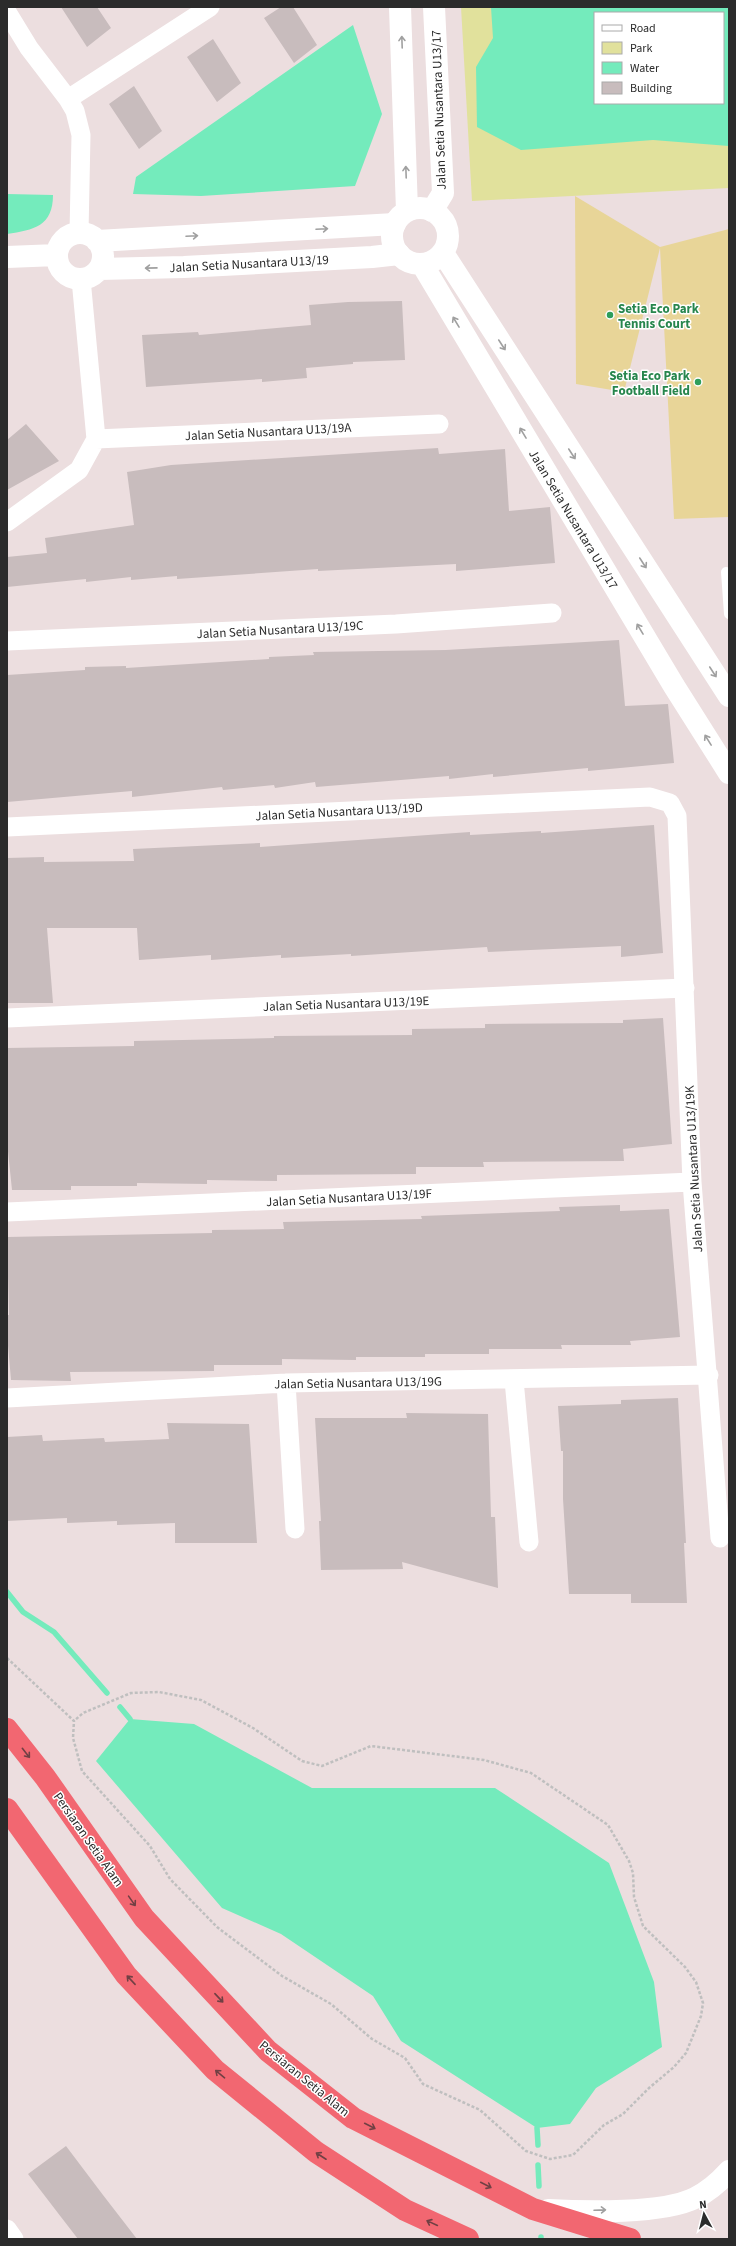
<svg xmlns="http://www.w3.org/2000/svg" width="736" height="2246" viewBox="0 0 736 2246" font-family="'Source Sans 3',sans-serif">
<style>
.green{fill:#e1e19c;fill-rule:evenodd}
.pitch{fill:#e8d598}
.water{fill:#74ebbc;fill-rule:evenodd}
.lines{fill:none;stroke-linecap:round;stroke-linejoin:round}
.stream{stroke:#74ebbc;stroke-width:5.5}
.building{fill:#c8bcbd}
.path{stroke:#bfbfbf;stroke-width:2.5;stroke-dasharray:3 2;stroke-linecap:butt}
.service{stroke:#fff;stroke-width:10}
.minor{stroke:#fff;stroke-width:19}
.tertiary{stroke:#fff;stroke-width:22}
.secondary{stroke:#fff;stroke-width:22}
.trunk{stroke:#f26771;stroke-width:22}
.oneway{stroke:#a0a0a0}
.oneway2{stroke:#714044}
.leisure-dot{fill:#2e9e5b;stroke:#fff;stroke-width:1.5}
.labels{text-anchor:middle;stroke-width:3;stroke-linejoin:round;paint-order:stroke}
.street-label{font-size:13px;fill:#2b2b2b;stroke:#fff}
.leisure-label{font-size:13px;font-weight:bold;fill:#27864d;stroke:#fff;text-anchor:start}
</style>
<rect width="100%" height="100%" fill="#ecdedf"/>
<path class="green" d="M461,7H729V188L472,201ZM595,13H723V103H595Z"/>
<path class="pitch" d="M575,196L660,247L729,229V517L674,519L660,248L624,392L576,384Z"/>
<path class="water" d="M491,7H729V146L653,140L521,150L477,127L476,67L493,38ZM595,13H723V103H595Z
M353,25L382,114L355,186L201,196L133,194L136,177Z
M7,194L53,195C53,226 34,230 7,234Z
M130,1719L194,1724L312,1788H495L609,1863L654,1982L662,2047L596,2088L570,2124L537,2128L401,2041L373,1996L281,1934L222,1908L96,1761Z"/>
<g class="lines">
<path class="stream" d="M7,1592L23,1612L54,1632L107,1693
M120,1707L130,1719
M537,2128L538,2145
M538,2165L539,2186
M541,2237V2239"/>
</g>
<path class="building" d="M61,7H97L111,28L87,47Z
M281,7H293L317,45L294,63L264,18Z
M213,39L241,83L217,102L187,57Z
M134,86L162,131L139,149L109,104Z
M402,301L405,360L353,362V364L306,368L307,378L262,382V379L146,387L142,335L198,332L199,335L311,325L309,305L348,302Z
M26,424L59,461L7,490V440Z
M438,448L439,454L505,449L509,511L550,507L555,563L456,571V564L318,571V569L177,579V576L131,580V577L86,582V579L7,587V557L47,553L45,538L134,525L127,472L171,465Z
M619,640L625,706L668,704L674,763L588,771V768L493,777V774L449,779V776L316,787L315,782L275,788L274,785L223,790L222,787L132,797V791L7,802V675L85,670V667L126,666V668L269,659V657L314,655L313,652L446,650Z
M654,825L663,953L621,957V946L488,952L487,947L351,956V954L281,958V955L211,960V955L139,960L137,928H47L53,1003H7V858L44,857V862L134,861L133,849L260,843V847L470,832V835L541,831V833Z
M663,1018L672,1144L623,1149L624,1161L483,1162L484,1167H416V1174L277,1175V1181L207,1180V1184L137,1183V1186H71V1190H12L7,1142V1048L134,1046V1041L274,1038V1036L412,1035V1029L485,1028V1024L623,1023V1020Z
M620,1205V1211L669,1209L680,1337L630,1341L631,1345H561L562,1349H489V1354H425V1357H356V1360L282,1359V1365H214V1371L70,1372L71,1381L11,1380L7,1334V1315H9L7,1237L212,1233V1230L284,1229L283,1222L422,1219L421,1216L560,1211L559,1207Z
M678,1398L686,1543H684L687,1603H631V1594H569L563,1499V1451H561L558,1406L621,1404V1400Z
M406,1413L488,1414L491,1517H495L498,1588L402,1562L403,1569L321,1570L319,1521H321L315,1418H407Z
M167,1423L249,1424L257,1543H175V1523L117,1525V1521L67,1523V1518L7,1521V1437L42,1435L43,1441L104,1438L105,1442L169,1439Z
M66,2146L103,2195L137,2239H78L61,2217L28,2174Z"/>
<g class="lines">
<path class="path" d="M7,1658L74,1721L73,1738L82,1771L150,1846L170,1879L217,1927L282,1976L331,2004L372,2039L405,2058L423,2084L480,2110L526,2151L550,2159L573,2155L604,2125L623,2114L649,2088L674,2067L686,2053L701,2016L703,2003L696,1982L685,1967L643,1926L634,1897L633,1873L629,1861L608,1825L531,1773L484,1760L371,1746L322,1766L302,1761L253,1728L201,1700L159,1692L131,1693L83,1713L74,1721"/>
<path class="service" d="M726,572L729,614"/>
<path class="minor" d="M7,12L29,48L68,99L75,111L81,135L79,233
M68,99L210,7
M96,439L439,424
M7,522L79,470L96,439L81,279
M7,641L396,624L552,613
M7,827L650,797L670,803L677,816L692,1182L720,1538
M7,1018L685,988
M7,1212L692,1182
M514,1380L529,1542
M286,1383L295,1529
M7,1398L286,1383L709,1375
M7,2229L14,2239"/>
<path class="tertiary" d="M57 256a23 23 0 1 1 46 0a23 23 0 1 1-46 0Z
M97,241L395,224
M7,257L57,255
M99,269L184,267L372,257L399,254"/>
<path class="secondary" d="M400,7L407,211
M392 236a28 28 0 1 1 56 0a28 28 0 1 1-56 0Z
M432,211L443,193L434,7
M443,253L729,696
M422,264L674,686L729,773
M548,2210C585,2212 663,2214 695,2198C707,2192 720,2181 729,2171"/>
<path class="trunk" d="M7,1729L45,1777L144,1918L268,2051L353,2118L533,2209L630,2239
M7,1809L126,1975L215,2070L316,2152L405,2210L468,2239"/>
</g>
<defs><path id="oneway-shaft" d="M-6 0H5M1.5-3L5.5 0L1.5 3" fill="none" stroke-width="1.6" stroke-linecap="round" stroke-linejoin="round"/></defs>
<g class="oneway">
<use href="#oneway-shaft" transform="translate(402 42) rotate(-92)"/>
<use href="#oneway-shaft" transform="translate(406 172) rotate(-92)"/>
<use href="#oneway-shaft" transform="translate(322 229) rotate(-3)"/>
<use href="#oneway-shaft" transform="translate(192 236) rotate(-3)"/>
<use href="#oneway-shaft" transform="translate(151 268) rotate(179)"/>
<use href="#oneway-shaft" transform="translate(456 322) rotate(-121)"/>
<use href="#oneway-shaft" transform="translate(502 345) rotate(57)"/>
<use href="#oneway-shaft" transform="translate(523 433) rotate(-121)"/>
<use href="#oneway-shaft" transform="translate(572 454) rotate(57)"/>
<use href="#oneway-shaft" transform="translate(643 563) rotate(57)"/>
<use href="#oneway-shaft" transform="translate(640 629) rotate(-121)"/>
<use href="#oneway-shaft" transform="translate(713 672) rotate(57)"/>
<use href="#oneway-shaft" transform="translate(708 740) rotate(-122)"/>
<use href="#oneway-shaft" transform="translate(600 2210) rotate(-2)"/>
</g>
<g class="oneway2">
<use href="#oneway-shaft" transform="translate(26 1753) rotate(52)"/>
<use href="#oneway-shaft" transform="translate(132 1901) rotate(55)"/>
<use href="#oneway-shaft" transform="translate(131 1980) rotate(-133)"/>
<use href="#oneway-shaft" transform="translate(219 1998) rotate(47)"/>
<use href="#oneway-shaft" transform="translate(220 2074) rotate(-140)"/>
<use href="#oneway-shaft" transform="translate(370 2126) rotate(27)"/>
<use href="#oneway-shaft" transform="translate(321 2156) rotate(-147)"/>
<use href="#oneway-shaft" transform="translate(486 2185) rotate(27)"/>
<use href="#oneway-shaft" transform="translate(432 2223) rotate(-155)"/>
</g>
<g class="leisure-dot">
<circle cx="610" cy="315" r="4"/>
<circle cx="698" cy="382" r="4"/>
</g>
<g class="labels">
<g class="street-label">
<text transform="translate(438 110) rotate(-92)" y="5">Jalan Setia Nusantara U13/17</text>
<text transform="translate(249 263) rotate(-3)" y="5">Jalan Setia Nusantara U13/19</text>
<text transform="translate(268 431) rotate(-3)" y="5">Jalan Setia Nusantara U13/19A</text>
<text transform="translate(574 519) rotate(59)" y="5">Jalan Setia Nusantara U13/17</text>
<text transform="translate(280 629) rotate(-3)" y="5">Jalan Setia Nusantara U13/19C</text>
<text transform="translate(339 811) rotate(-3)" y="5">Jalan Setia Nusantara U13/19D</text>
<text transform="translate(346 1003) rotate(-2)" y="5">Jalan Setia Nusantara U13/19E</text>
<text transform="translate(693 1169) rotate(-93)" y="5">Jalan Setia Nusantara U13/19K</text>
<text transform="translate(349 1197) rotate(-3)" y="5">Jalan Setia Nusantara U13/19F</text>
<text transform="translate(358 1382) rotate(-1)" y="5">Jalan Setia Nusantara U13/19G</text>
<text transform="translate(89 1839) rotate(55)" y="5">Persiaran Setia Alam</text>
<text transform="translate(305 2078) rotate(39)" y="5">Persiaran Setia Alam</text>
</g>
<g class="leisure-label">
<text x="618" y="313">Setia Eco Park<tspan x="618" dy="15">Tennis Court</tspan></text>
<text x="690" y="380" text-anchor="end">Setia Eco Park<tspan x="690" dy="15">Football Field</tspan></text>
</g>
</g>
<rect width="736" height="2246" fill="none" stroke="#2b2b2b" stroke-width="16"/>
<rect x="594" y="12" width="130" height="92" fill="#ffffff" stroke="#aaaaaa"/>
<rect x="602" y="25" width="20" height="6" fill="#ffffff" stroke="#aaaaaa"/>
<text x="630" y="32" font-size="12" fill="#2b2b2b">Road</text>
<rect x="602" y="42" width="20" height="12" fill="#e1e19c" stroke="#aaaaaa"/>
<text x="630" y="52" font-size="12" fill="#2b2b2b">Park</text>
<rect x="602" y="62" width="20" height="12" fill="#74ebbc" stroke="#aaaaaa"/>
<text x="630" y="72" font-size="12" fill="#2b2b2b">Water</text>
<rect x="602" y="82" width="20" height="12" fill="#c8bcbd" stroke="#aaaaaa"/>
<text x="630" y="92" font-size="12" fill="#2b2b2b">Building</text>
<g transform="translate(704 2214) rotate(353)" stroke="#ffffff" stroke-width="3" paint-order="stroke">
<path d="M0-3L7 15L0 10L-7 15Z" fill="#2b2b2b"/>
<text y="-6" font-size="11" font-weight="bold" text-anchor="middle" fill="#2b2b2b">N</text>
</g>
</svg>
